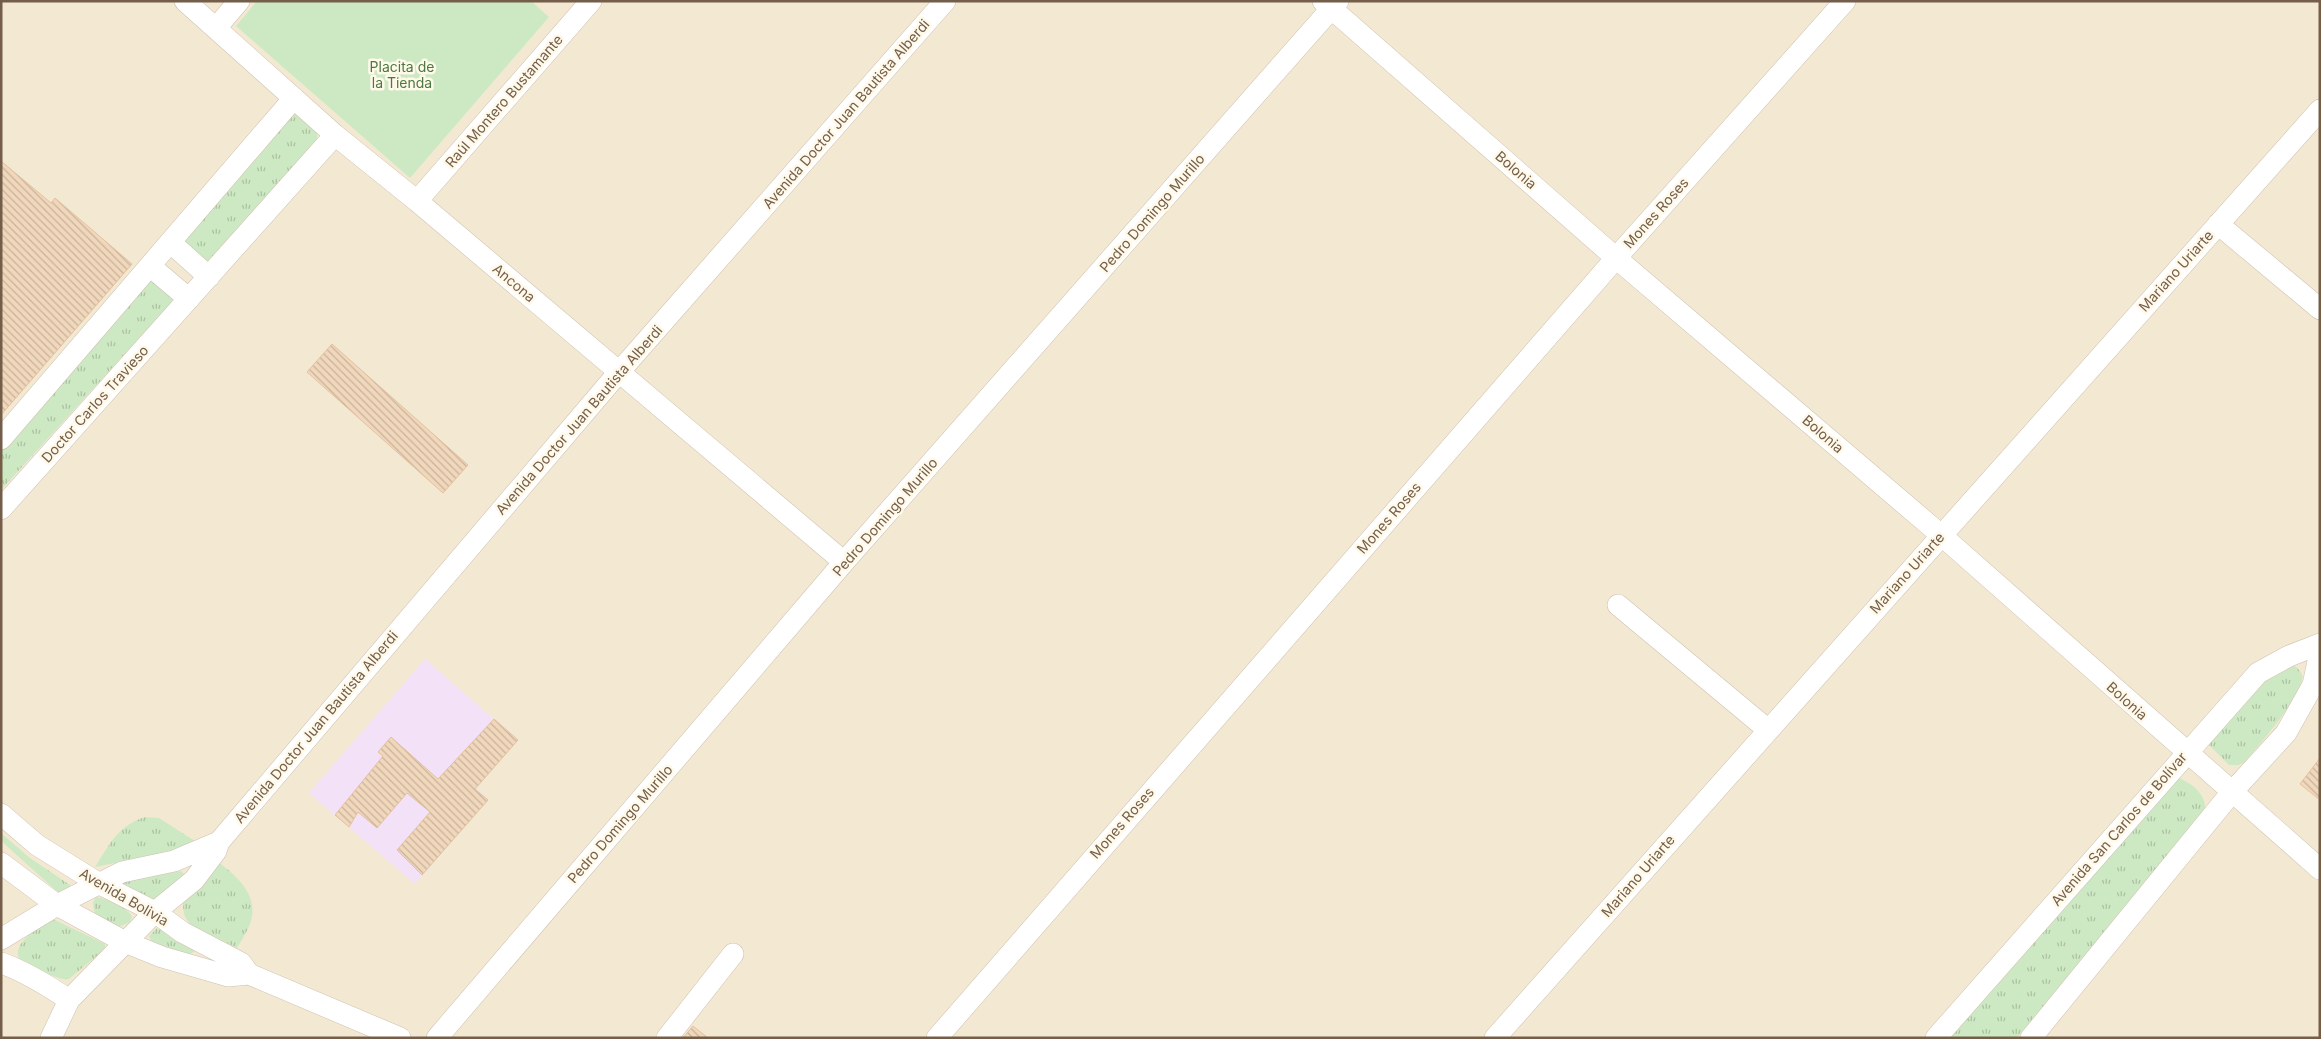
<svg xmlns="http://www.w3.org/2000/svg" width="2321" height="1039" viewBox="0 0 2321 1039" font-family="Inter,sans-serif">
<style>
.residential{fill:#f3e9d3}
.education{fill:#f3e1f8}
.grass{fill:url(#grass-tufts)}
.green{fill:#cde9c3}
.building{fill:url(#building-back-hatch);stroke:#e3c19d}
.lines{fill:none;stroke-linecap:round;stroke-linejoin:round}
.minor-casing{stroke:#cfc1ae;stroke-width:22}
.minor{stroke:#fff;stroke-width:21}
.labels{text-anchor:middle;stroke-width:5;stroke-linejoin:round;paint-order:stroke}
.park-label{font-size:14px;fill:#4c7942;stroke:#fff9ea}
.street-label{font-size:14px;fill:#745e4a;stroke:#fff9ea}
</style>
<defs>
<pattern id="grass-tufts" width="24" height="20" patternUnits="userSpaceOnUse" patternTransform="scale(1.25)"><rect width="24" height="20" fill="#cde9c3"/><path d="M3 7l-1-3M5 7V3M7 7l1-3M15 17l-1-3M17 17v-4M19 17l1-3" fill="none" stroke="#abc0a0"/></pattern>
<pattern id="building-back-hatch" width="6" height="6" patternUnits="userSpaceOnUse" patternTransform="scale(1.25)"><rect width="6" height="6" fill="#f1d8bc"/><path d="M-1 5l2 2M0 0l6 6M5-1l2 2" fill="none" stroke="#c8b29b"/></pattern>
</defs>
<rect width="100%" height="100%" fill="#fcf6e4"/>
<path class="residential" d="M1,1H2320V1038H1Z"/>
<path class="education" d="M425,659L518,740L476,788L488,800L415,884L309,793Z"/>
<path class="grass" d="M286,113H296L317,132V142L208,262H205L180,238Z
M148,277L173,298L171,303L1,490V449Z
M2292,664C2296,667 2300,670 2302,675C2307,692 2256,748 2245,762L2239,765H2229L2208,744L2243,695Z
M2178,778C2191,782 2207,795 2205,810L2017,1038H1944Z
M145,817L159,818L195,841L186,849L95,867C110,844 117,826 145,817Z
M1,833L30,858L70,885V888L59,893L1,841Z
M218,862C238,877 260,896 250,924C247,932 241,941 237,948L193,926C185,920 183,914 183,903Z
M181,871L186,876L154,902L121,884L124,881Z
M96,897C106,898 129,908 132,917L130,922L119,927L95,915L93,902Z
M55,920L105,944V949L69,979C60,980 52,975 43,972C38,970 30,968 25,965C2,948 41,924 55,920Z
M157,928L194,948L195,951L189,955L152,942L149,936Z"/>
<path class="green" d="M257,1H531L549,17L410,178L236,26Z"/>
<path class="building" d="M1,161L51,203L55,198L132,264L1,415Z
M332,344L468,465L443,493L307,372Z
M494,719L518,740L475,789L488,800L422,875L397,850L430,812L407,793L377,828L358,812L349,827L335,815L383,756L378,752L391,737L438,779Z
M2320,758V800L2300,784Z
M693,1026L708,1038H683Z"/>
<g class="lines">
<g class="minor-casing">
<path id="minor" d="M185,1L335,135L417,201L844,562
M1323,1L1616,258L1941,535L2320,869
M216,28L239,1
M417,201L591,1
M2218,224L2320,309
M170,242L209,277
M150,266L189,299
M1,439L294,98
M1,509L335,135
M1618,605L1767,729
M1,814L37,845L98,883L155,912L182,932L241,963L249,974
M1,863L57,905L125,942L162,957L228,976L249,974L400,1038
M1,939L57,905L122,872L174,861L219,842L619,372L945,1
M1,963C26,972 47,985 69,1000
M51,1038L69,1000L155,912L194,880L216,851L219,842
M437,1038L844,562L1338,1
M667,1038L733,954
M937,1038L1616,258L1845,1
M1495,1038L2320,110
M1936,1038L2258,673L2289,656L2320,644
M2031,1038L2232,792L2286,733L2313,685L2320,652"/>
</g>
<use href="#minor" class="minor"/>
</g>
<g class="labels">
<g class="park-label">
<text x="402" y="72">Placita de<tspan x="402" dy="16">la Tienda</tspan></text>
</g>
<g class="street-label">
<text transform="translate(504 101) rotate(-49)" y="5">Raúl Montero Bustamante</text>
<text transform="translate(846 114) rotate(-49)" y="5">Avenida Doctor Juan Bautista Alberdi</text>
<text transform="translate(1516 170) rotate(41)" y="5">Bolonia</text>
<text transform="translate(1152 213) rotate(-49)" y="5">Pedro Domingo Murillo</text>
<text transform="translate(1656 213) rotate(-48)" y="5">Mones Roses</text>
<text transform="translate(2176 271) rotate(-48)" y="5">Mariano Uriarte</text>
<text transform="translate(514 283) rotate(40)" y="5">Ancona</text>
<text transform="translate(95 404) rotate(-48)" y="5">Doctor Carlos Travieso</text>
<text transform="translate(579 420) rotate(-49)" y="5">Avenida Doctor Juan Bautista Alberdi</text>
<text transform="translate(1823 434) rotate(41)" y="5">Bolonia</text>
<text transform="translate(885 517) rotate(-49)" y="5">Pedro Domingo Murillo</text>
<text transform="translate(1389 518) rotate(-49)" y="5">Mones Roses</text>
<text transform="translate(1907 573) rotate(-48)" y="5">Mariano Uriarte</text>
<text transform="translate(2127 701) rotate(42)" y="5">Bolonia</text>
<text transform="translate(316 727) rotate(-50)" y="5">Avenida Doctor Juan Bautista Alberdi</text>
<text transform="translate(1122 823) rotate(-49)" y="5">Mones Roses</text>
<text transform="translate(620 824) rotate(-49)" y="5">Pedro Domingo Murillo</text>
<text transform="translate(2119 829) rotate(-49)" y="5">Avenida San Carlos de Bolívar</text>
<text transform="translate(1638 876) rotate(-49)" y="5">Mariano Uriarte</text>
<text transform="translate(124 897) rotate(30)" y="5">Avenida Bolivia</text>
</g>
</g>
<rect width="2321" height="1039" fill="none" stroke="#745e4a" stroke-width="5"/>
</svg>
